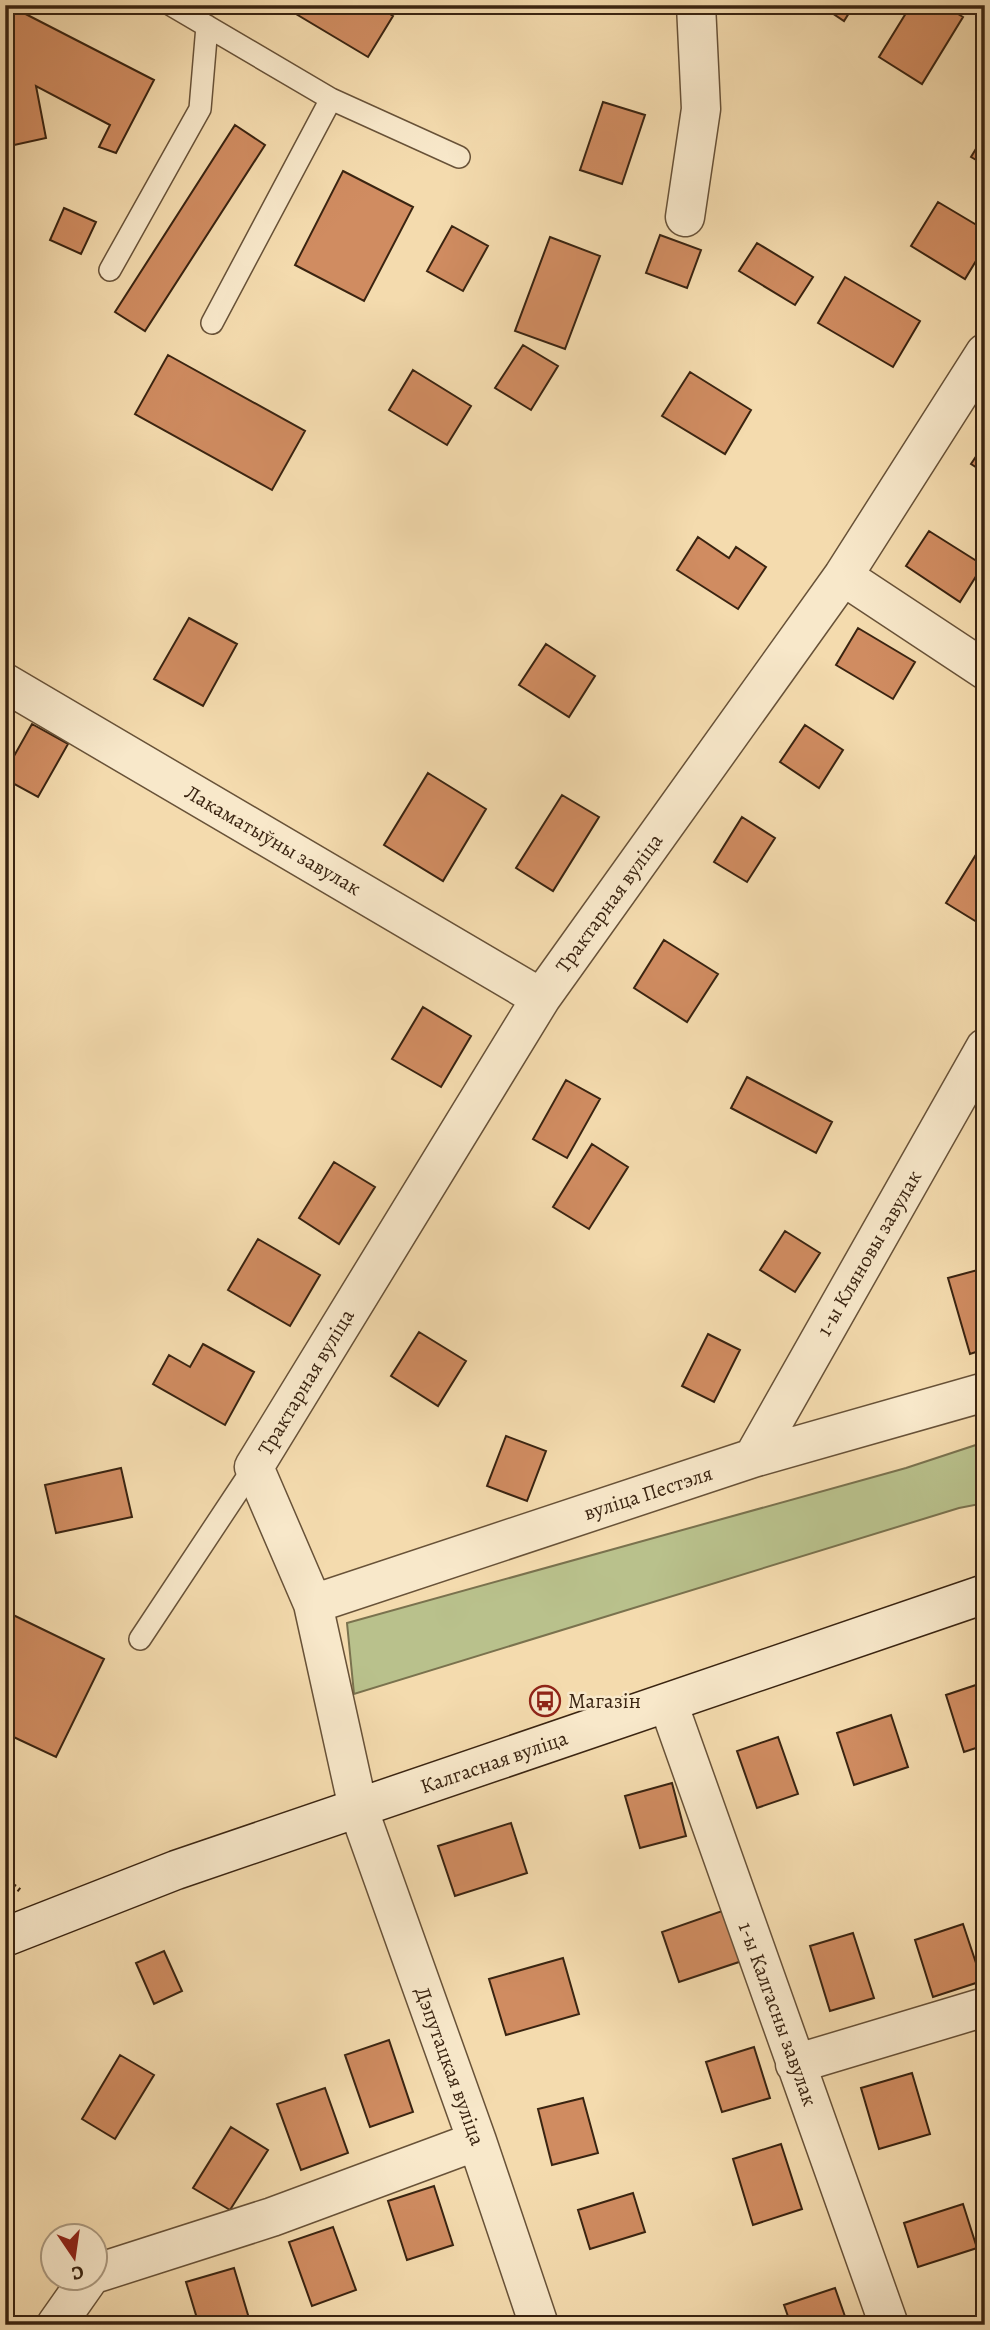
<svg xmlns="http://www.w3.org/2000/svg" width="990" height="2330" viewBox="0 0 990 2330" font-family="Alegreya,serif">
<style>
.green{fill:#b9c18c;stroke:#7a724e;stroke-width:2}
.building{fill:#d08c61;stroke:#3a2411;stroke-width:2}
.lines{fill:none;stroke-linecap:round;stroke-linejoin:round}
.lane-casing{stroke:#685238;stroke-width:24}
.street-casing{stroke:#685238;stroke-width:41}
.secondary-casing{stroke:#3a2411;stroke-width:41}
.path{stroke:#3a2411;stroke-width:4.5;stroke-dasharray:2 3.5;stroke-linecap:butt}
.lane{stroke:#f8e8ca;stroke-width:21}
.street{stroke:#f8e8ca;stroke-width:38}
.secondary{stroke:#f8e8ca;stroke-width:38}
.labels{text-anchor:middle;stroke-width:5;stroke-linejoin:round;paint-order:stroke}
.street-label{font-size:21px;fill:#3a2411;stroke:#f8e8ca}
.poi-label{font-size:21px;fill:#3a2411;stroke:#f8e8ca;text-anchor:start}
</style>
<rect width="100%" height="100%" fill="#f4dbae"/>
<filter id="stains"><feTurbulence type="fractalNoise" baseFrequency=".00286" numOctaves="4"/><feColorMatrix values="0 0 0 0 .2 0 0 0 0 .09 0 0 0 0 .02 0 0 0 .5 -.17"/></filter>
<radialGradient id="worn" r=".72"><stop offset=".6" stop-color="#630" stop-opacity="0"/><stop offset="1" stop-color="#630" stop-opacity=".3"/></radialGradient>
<path class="green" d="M985,1442V1503L959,1508L354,1694L347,1623L906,1468Z"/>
<path class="building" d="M281,5H376L393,16L368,57Z
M820,5H854L844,21Z
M911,5H943L963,17L922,84L879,57Z
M10,6L154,80L116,153L99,147L110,125L36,86L46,138L5,147V8Z
M603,102L645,115L622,184L580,170Z
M235,125L265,145L145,331L115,312Z
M985,134V165L971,157Z
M343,171L413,207L364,301L295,265Z
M938,202L985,230V246L965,279L911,246Z
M64,208L96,222L81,254L50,240Z
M452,226L488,246L463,291L427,271Z
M660,235L701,250L687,288L646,273Z
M550,237L600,256L565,349L515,331Z
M757,243L813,277L795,305L739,271Z
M845,277L920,321L893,367L818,323Z
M523,345L558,366L531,410L495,388Z
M168,355L305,431L272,490L135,414Z
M413,370L471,406L447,445L389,410Z
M690,372L751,410L725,454L662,416Z
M985,443V473L971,464Z
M929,531L983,565L960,602L906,566Z
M698,537L729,558L736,547L766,567L738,609L677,570Z
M189,618L237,644L203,706L154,679Z
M858,628L915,662L893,699L836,665Z
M546,644L595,676L569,717L519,685Z
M32,724L68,744L38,797L5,779V772Z
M805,725L843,750L819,788L780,762Z
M428,773L486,809L443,881L384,845Z
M562,795L599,817L553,891L516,868Z
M742,817L775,838L747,882L714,862Z
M977,853L985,858V927L946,903Z
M664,940L718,974L687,1022L634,988Z
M423,1007L471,1036L441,1087L392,1059Z
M747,1077L832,1122L816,1153L731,1108Z
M566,1080L600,1099L567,1158L533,1139Z
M592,1144L628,1167L589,1229L553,1207Z
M334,1162L375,1187L339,1244L299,1218Z
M785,1231L820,1253L795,1292L760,1270Z
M258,1239L320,1275L290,1326L228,1290Z
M985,1268V1349L970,1354L948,1278Z
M419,1332L466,1361L438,1406L391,1376Z
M708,1334L740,1350L714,1402L682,1386Z
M203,1344L254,1372L225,1425L153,1384L169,1355L190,1367Z
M506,1436L546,1451L527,1501L487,1486Z
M121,1468L132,1517L56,1533L45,1485Z
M7,1612L104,1659L56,1757L5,1733Z
M985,1682V1745L964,1752L946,1695Z
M891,1715L908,1767L854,1785L837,1733Z
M778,1737L798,1794L757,1808L737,1751Z
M672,1783L686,1836L640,1848L625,1796Z
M511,1823L527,1873L455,1896L438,1846Z
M725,1910L742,1961L679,1982L662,1932Z
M963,1924L982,1981L933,1997L915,1940Z
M853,1933L874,1998L830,2011L810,1946Z
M164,1951L182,1991L154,2004L136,1963Z
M563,1958L579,2014L506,2035L489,1979Z
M389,2040L413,2112L370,2127L345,2055Z
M754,2047L770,2098L722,2112L706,2062Z
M120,2055L154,2075L115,2139L82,2119Z
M912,2073L930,2134L879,2149L861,2088Z
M325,2088L348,2153L301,2170L277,2104Z
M583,2098L598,2153L552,2165L538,2109Z
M231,2127L268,2150L230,2210L193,2188Z
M781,2144L802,2209L753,2225L733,2159Z
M434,2186L453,2245L407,2260L388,2201Z
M633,2193L645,2232L590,2249L578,2210Z
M963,2204L977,2248L918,2267L904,2223Z
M333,2227L356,2290L312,2306L289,2242Z
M234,2268L251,2325H199L186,2282Z
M835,2288L848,2325H791L784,2305Z"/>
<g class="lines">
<g class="lane-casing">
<path id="lane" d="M171,5L331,99L212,323
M331,99L459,157
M110,270L200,109L207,26
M140,1639L254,1467"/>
</g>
<g class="street-casing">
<path id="street" d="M685,217L701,109L696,5
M843,576L985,670
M5,683L541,998
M753,1458L985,1048
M313,1604L753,1458L985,1392
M668,1703L889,2325
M795,2064L985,2007
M94,2274L272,2217L477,2141
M56,2325L89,2278
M539,2325L477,2141L358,1808L313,1604L254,1467L541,998L843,576L985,353"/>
</g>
<g class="secondary-casing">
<path id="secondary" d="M5,1937L176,1870L985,1594"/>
</g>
<path class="path" d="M5,1879L22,1892"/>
<use href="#lane" class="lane"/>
<use href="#street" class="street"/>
<use href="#secondary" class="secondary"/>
</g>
<defs>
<g id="bus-ring" transform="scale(1.575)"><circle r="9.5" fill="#f8e8ca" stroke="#8f2418" stroke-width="1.5"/><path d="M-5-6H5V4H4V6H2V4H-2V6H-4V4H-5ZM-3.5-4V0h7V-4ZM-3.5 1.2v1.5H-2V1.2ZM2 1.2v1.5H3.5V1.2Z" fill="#8f2418"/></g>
</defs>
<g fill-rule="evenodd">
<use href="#bus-ring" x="545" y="1701"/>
</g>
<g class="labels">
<g class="street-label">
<text transform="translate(273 840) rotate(30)" y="7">Лакаматыўны завулак</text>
<text transform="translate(609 903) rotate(-54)" y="7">Трактарная вуліца</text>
<text transform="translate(869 1253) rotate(-60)" y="7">1-ы Кляновы завулак</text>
<text transform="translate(306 1382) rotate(-59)" y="7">Трактарная вуліца</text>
<text transform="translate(648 1493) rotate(-18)" y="7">вуліца Пестэля</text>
<text transform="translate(494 1762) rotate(-19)" y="7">Калгасная вуліца</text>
<text transform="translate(778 2014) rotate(70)" y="7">1-ы Калгасны завулак</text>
<text transform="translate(450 2066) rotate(70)" y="7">Дэпутацкая вуліца</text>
</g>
<g class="poi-label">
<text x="568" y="1708">Магазін</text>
</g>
</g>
<rect width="990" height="2330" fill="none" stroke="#f4dbae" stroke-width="28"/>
<rect x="7" y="7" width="976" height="2316" fill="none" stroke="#3a2411" stroke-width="3.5"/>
<rect x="14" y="14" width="962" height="2302" fill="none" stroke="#3a2411" stroke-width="2"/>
<g transform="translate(74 2257) rotate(167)"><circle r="33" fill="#f8e8ca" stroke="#ac9a80" stroke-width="2"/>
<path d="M0-5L12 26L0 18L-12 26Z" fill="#8f2418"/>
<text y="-10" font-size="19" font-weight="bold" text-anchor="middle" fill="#3a2411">С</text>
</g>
<rect width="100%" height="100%" filter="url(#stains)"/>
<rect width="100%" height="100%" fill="url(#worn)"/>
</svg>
